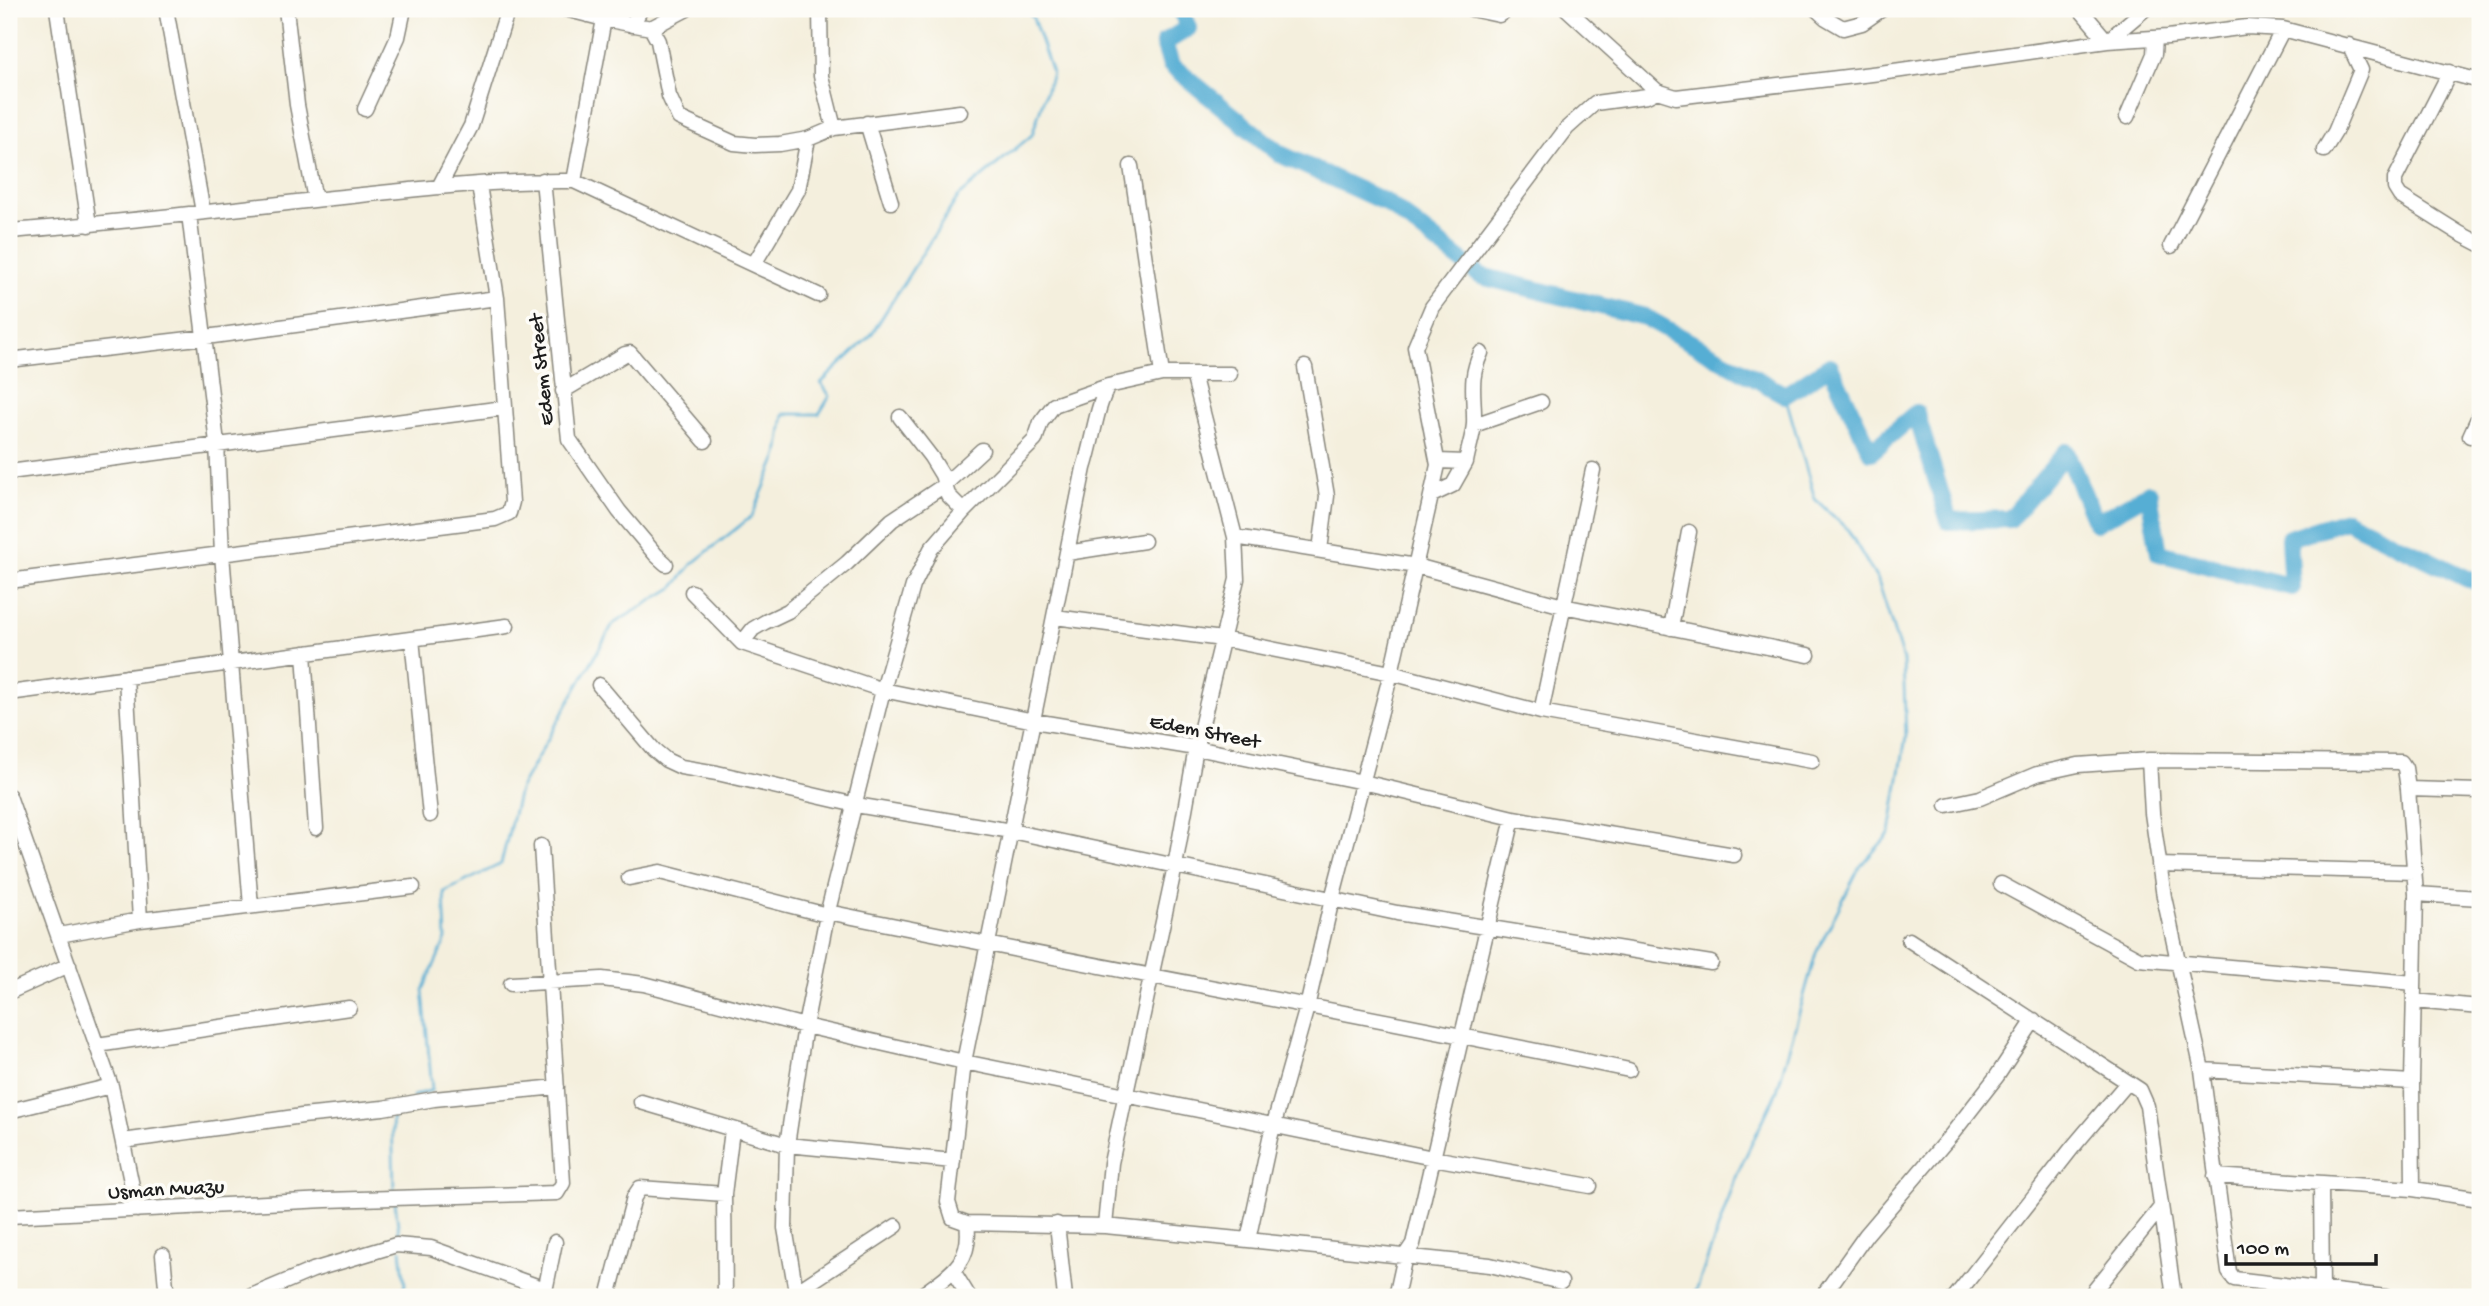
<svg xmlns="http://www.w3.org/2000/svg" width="2489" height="1306" viewBox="0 0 2489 1306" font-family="'Gochi Hand',sans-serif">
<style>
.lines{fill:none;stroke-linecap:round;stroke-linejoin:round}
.stream{stroke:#57aed4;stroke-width:2.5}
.river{stroke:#57aed4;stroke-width:18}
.minor-casing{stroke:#88867c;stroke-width:17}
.minor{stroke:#fff;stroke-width:14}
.labels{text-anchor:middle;stroke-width:7;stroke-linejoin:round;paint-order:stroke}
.street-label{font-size:21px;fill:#1c1c1c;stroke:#fdfcf7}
</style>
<rect width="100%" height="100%" fill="#fdfcf7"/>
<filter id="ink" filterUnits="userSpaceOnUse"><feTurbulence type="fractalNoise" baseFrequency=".0143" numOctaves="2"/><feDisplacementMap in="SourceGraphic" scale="14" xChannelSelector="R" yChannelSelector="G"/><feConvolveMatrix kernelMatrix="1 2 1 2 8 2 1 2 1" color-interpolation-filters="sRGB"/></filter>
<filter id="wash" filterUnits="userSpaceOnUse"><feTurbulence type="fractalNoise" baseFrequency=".00686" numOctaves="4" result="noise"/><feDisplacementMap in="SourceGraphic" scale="28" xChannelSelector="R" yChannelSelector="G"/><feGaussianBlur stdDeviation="1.57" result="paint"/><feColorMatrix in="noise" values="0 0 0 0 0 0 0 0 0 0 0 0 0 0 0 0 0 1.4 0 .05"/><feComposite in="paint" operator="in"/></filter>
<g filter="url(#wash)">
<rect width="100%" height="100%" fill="#f4efdd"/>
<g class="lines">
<path class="stream" d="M413,1096L432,1090L423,990L446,939L444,892L501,864L519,790L613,624L674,587L693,563L752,516L778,455L784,414H819L830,396L821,383L871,335L958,197L1032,135L1052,73L1033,18L1025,9
M392,1111L394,1192
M395,1202L400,1240
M398,1297L405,1285L401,1250
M1694,1297L1738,1172L1777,1091L1816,953L1859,868L1890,833L1906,736L1903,660L1878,581L1848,530L1815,499L1785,395"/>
<path class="river" d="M1181,9L1188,28L1164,43L1171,65L1280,154L1387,203L1481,276L1645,317L1785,395L1830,366L1871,452L1916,413L1949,521L2010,519L2066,452L2096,523L2149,493L2159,553L2292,587L2289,538L2346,520L2468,579L2480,580"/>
</g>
</g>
<g filter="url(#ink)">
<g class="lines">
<g class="minor-casing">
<path id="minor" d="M57,9L89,225
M166,9L203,212
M286,9L297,105L315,200
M565,9L604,19L574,181
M820,9L821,76L834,128
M1471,9L1499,15L1508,9
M1567,9L1657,91L1676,97L1880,73L2107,41L2168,37L2247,27L2283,29L2480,81
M1816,9L1826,18L1843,28L1862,23L1882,9
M2080,9L2107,41L2145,9
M604,19L651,28L658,41L669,96L679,118L734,143L755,145L780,144L808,139L834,128L960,112
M632,25L641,9
M651,28L687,9
M2450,72L2395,179V188L2400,196L2459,233L2480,244
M365,109L398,37L404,9
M2127,117L2154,54L2155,38
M867,123L891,202
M2324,150L2335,132L2361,70L2349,45
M1131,166L1162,374
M543,180L569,439L619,511L656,555L666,564
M439,187L471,126L508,9
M189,214L217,443L222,554L251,906
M9,231C123,223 237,208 352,196C425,188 500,180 574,181L818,295
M2171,246L2283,29
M754,264L798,190L808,139
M9,360L206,337L497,298
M1305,367L1327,496L1320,550
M1108,386C1095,411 1093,441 1084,468L964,1062L948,1202L953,1218L967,1223L1105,1226L1248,1240L1490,1265L1561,1282
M563,391L625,354L630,353L705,441
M900,417L931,457L942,475L948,495L964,511
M1474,425L1541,402
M2470,436L2480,414
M1438,461L1466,462C1468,450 1473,436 1474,424C1475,396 1468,380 1481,353
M9,472L504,408
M1432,495L1453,485L1466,462
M1235,537L1416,566L1563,606L1808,655
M1067,553L1144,541
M9,581L495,519L509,513L512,502L497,298L479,185
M692,592L742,643L883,690L1034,721L1196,748L1363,782L1513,818L1734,855
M1055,617L1222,639L1391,673L1541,712L1812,761
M1671,628L1689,532
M412,639L430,815
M742,643L753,629L765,622L788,611L847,563L892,520L943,486L982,450
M304,653L316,828
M126,677L140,920
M599,685L654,750L666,760L681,767L717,773L856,805L1011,831L1397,913L1711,963
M9,693L507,626
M1541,712L1593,470
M2149,760L2152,813L2164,897L2202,1070L2229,1272L2234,1279L2386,1297
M2408,789L2480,791
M9,796L111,1086L137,1210
M1947,805L1980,798L2037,774L2078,765L2149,760L2401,762L2405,768L2408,789L2416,894L2412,1082L2413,1189
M2159,865L2415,872
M629,878L660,872L827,915
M2001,884L2139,959L2414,983
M2416,894L2480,898
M828,912C1094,967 1363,1014 1629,1070
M59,935L140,920L413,887
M1909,940L2140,1090L2147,1106L2174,1297
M511,984L602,979L644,984L805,1026L964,1062L1433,1158L1590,1186
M9,992L69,965
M2414,1001L2480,1007
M97,1045L349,1008
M2202,1070L2412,1082
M641,1102L787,1145L953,1161
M9,1111L111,1086
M123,1141L302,1116L383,1108L434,1099L557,1087
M2215,1176L2413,1189L2480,1199
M2321,1183L2322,1290
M9,1216L326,1200L557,1193L563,1183L541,846
M1057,1224L1065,1297
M1105,1226L1111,1163L1175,866L1196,748L1237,579L1235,537L1193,374
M1248,1240L1270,1138L1307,1007L1332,899L1391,673L1438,465L1415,347L1432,307L1567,128L1595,103L1647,96L1657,91
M163,1255L167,1297
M953,1271L969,1297
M796,1292L896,1226
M544,1296L555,1242
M249,1297L313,1270L396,1245L431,1248L545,1289
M608,1297L634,1197L640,1188L724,1194
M725,1297L724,1194L732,1130
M797,1297L785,1228L787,1145L805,1026L827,915L883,690L913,586L931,549L964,511L1035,440L1041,422L1054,405L1108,386L1162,374H1230
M919,1297C948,1275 973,1264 967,1223
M1396,1297L1405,1256L1413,1244L1513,818
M1822,1297L1866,1235L1952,1134L1997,1076L2034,1020
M1955,1297L2072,1148L2128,1082
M2089,1297L2161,1207"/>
</g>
<use href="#minor" class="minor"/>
</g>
</g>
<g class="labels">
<g class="street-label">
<text transform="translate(540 370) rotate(-96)" y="7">Edem Street</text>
<text transform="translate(1205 730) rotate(11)" y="7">Edem Street</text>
<text transform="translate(166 1188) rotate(-3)" y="7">Usman Muazu</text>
</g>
</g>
<rect width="2489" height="1306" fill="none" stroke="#fdfcf7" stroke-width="35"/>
<path d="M2226 1254v10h150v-10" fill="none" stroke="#1c1c1c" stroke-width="3.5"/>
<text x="2237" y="1254" font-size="21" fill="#1c1c1c" stroke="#fdfcf7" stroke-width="5" paint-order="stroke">100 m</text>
</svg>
